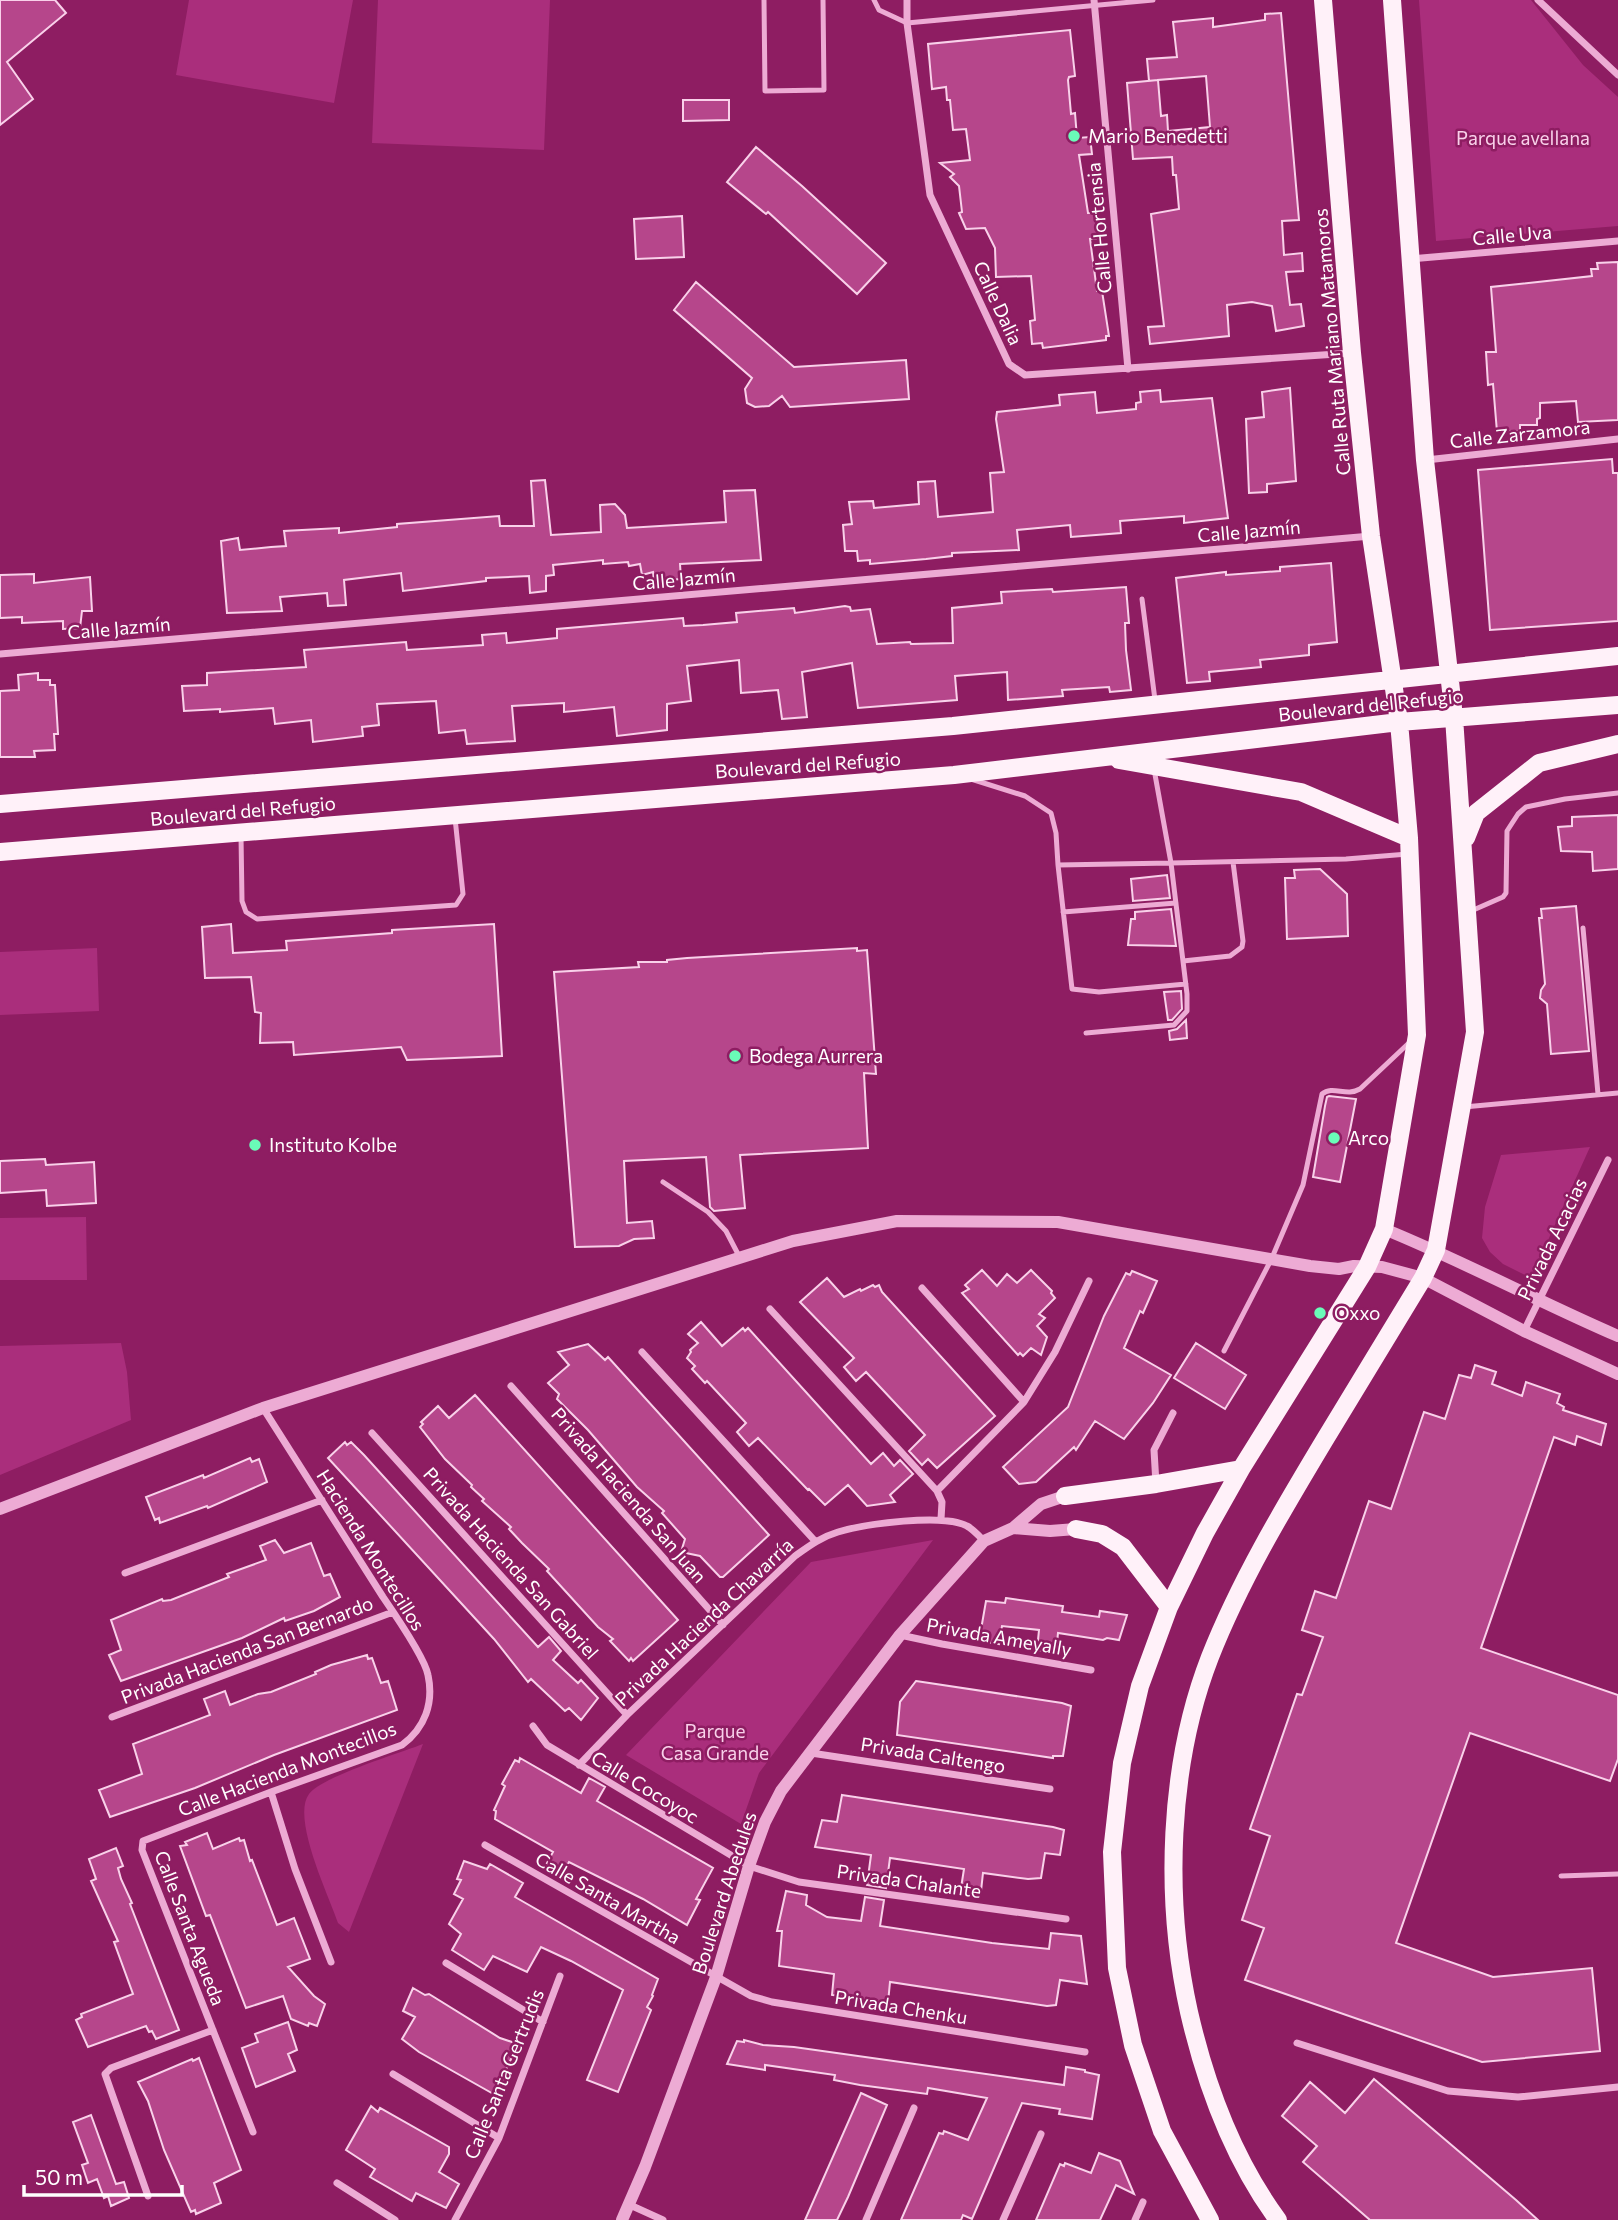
<svg xmlns="http://www.w3.org/2000/svg" width="1618" height="2220" viewBox="0 0 1618 2220" font-family="Commissioner,sans-serif">
<style>
.green{fill:#aa2e7c}
.building{fill:#b6468b;stroke:#f9d1ea;stroke-width:2;fill-rule:evenodd}
.lines{fill:none;stroke-linecap:round;stroke-linejoin:round}
.service{stroke:#edabd4;stroke-width:5}
.minor{stroke:#edabd4;stroke-width:7}
.tertiary{stroke:#edabd4;stroke-width:12}
.primary{stroke:#fff1f9;stroke-width:18}
.poi-dot{fill:#6afcb8;stroke:#8e1d62;stroke-width:2.5}
.labels{text-anchor:middle;stroke-width:5;stroke-linejoin:round;paint-order:stroke}
.poi-label{font-size:19px;fill:#fff;stroke:#8e1d62;text-anchor:start}
.park-label{font-size:19px;fill:#f9d1ea;stroke:#8e1d62}
.street-label{font-size:19px;fill:#fff;stroke:#8e1d62}
</style>
<rect width="100%" height="100%" fill="#8e1d62"/>
<path class="green" d="M189,0H353L334,103L176,75Z
M378,0H550L544,150L372,143Z
M1419,0H1531L1583,65L1618,97V226L1436,241Z
M97,948L99,1011L0,1015V952Z
M1590,1147L1531,1278L1503,1264L1490,1252L1482,1238L1485,1207L1501,1155Z
M86,1217L87,1280H0V1218Z
M121,1343L127,1372L131,1420L0,1475V1346Z
M933,1540L759,1773L741,1824L626,1755L811,1562Z
M423,1744L349,1932L338,1923C329,1896 291,1818 309,1794C321,1777 400,1753 423,1744Z"/>
<path class="building" d="M0,0H55L66,13L7,62L33,99L0,125Z
M1281,13L1299,220L1282,221L1284,255L1302,253L1303,271L1286,272L1290,305L1301,304L1304,326L1276,331L1272,306L1252,302L1227,305L1229,336L1150,344L1148,327L1164,326L1151,214L1179,209L1176,175H1173L1172,157L1133,159L1127,83L1158,80L1149,81L1147,59L1177,57L1173,22L1213,18V27L1265,20V14ZM1206,76L1210,127L1168,131L1167,115L1161,116L1158,80Z
M1070,30L1075,76L1069,77L1068,80L1071,114L1075,113L1077,138L1090,137L1092,154L1079,155L1088,213H1097L1100,238L1090,239L1097,291H1102L1109,336H1106V340L1043,348L1042,343L1032,344L1030,321L1035,320L1031,276L996,277L995,248L985,228L966,229L959,213L962,212L959,186L950,177L954,174L940,163L970,160L966,129L953,130L950,100H947L946,87L932,89L928,44Z
M683,100H729V120L683,121Z
M756,147L802,186L886,263L857,294L768,212L766,214L727,182Z
M682,216L684,257L636,259L634,219Z
M1618,262V420L1578,422L1576,401L1540,403V418L1537,419V425H1520V431L1497,432L1493,384L1488,385L1486,352H1496L1491,287L1592,276L1591,269H1598L1597,263Z
M696,282L794,367L906,360L909,399L790,407L782,396L769,406L755,407L747,403L745,389L752,378L674,310Z
M1290,388L1296,481L1267,484V492L1249,493L1246,419L1264,417L1262,392Z
M1160,390L1161,402L1212,398L1228,518L1184,523V516L1120,521L1121,533L1071,537L1070,525L1017,530L1019,550L952,553V556L926,559L870,564V560L858,561L857,551H845L843,525L852,524L849,502L873,501L874,508L919,504L918,482L935,481L938,517L993,512L990,473L1004,472L996,419L997,412L1060,405L1059,395L1095,392L1097,413L1136,409V403L1141,402L1140,392Z
M1612,459L1613,473H1618V621L1490,630L1478,470Z
M545,480L551,535L601,532L600,505L615,504L625,515L627,528L726,522L724,491L755,490L761,560L680,564L681,579L654,581L653,572L642,575L640,564L629,566L628,562L603,564V560L553,565L554,575L546,576V591L530,593L529,576L486,578V581L403,591L401,573L344,580L346,605L328,606L327,593L280,597L282,611L227,613L221,541L238,538L240,550L271,547L286,546L284,531L339,528V533L397,527V524L499,516L500,526H534L531,481Z
M1331,563L1337,642L1309,645V655L1260,660L1261,667L1209,672L1210,681L1187,683L1176,578L1226,572V575L1280,571V567Z
M34,574V583L90,577L92,611H82L80,628L63,629V621L22,623V617L0,618V575Z
M1126,587L1129,623H1125L1126,650L1131,690L1110,692L1109,687L1062,690L1063,696L1008,700L1007,672L980,674L955,676L957,700L858,708L852,663L802,672L807,717L782,719L778,690L741,693L739,660L687,666L691,701L667,704V730L617,736L614,707L564,712V703L512,706L515,741L467,744L465,730L439,733L436,701L377,704L379,725L362,727L363,736L313,742L311,720L275,724L273,708L220,712V709L184,711L182,686L207,685V673L306,667L304,650L406,642L407,650L483,645L482,635L506,633L507,643L557,638V629L683,618L684,626L703,625L737,622L736,613L794,608L795,613L845,606L850,607L851,611L870,609L877,644L910,642L911,644L953,643L952,608L1002,603L1001,592L1052,589L1053,592Z
M38,673V680H50V685H55L58,734H54L55,750L34,751L35,757H0V691L19,690L18,675Z
M1618,815V869L1593,871L1592,852L1561,851L1558,827L1572,826V817Z
M1320,869L1347,894L1348,936L1287,939L1285,878H1295L1294,870Z
M1167,875L1170,898L1133,901L1131,879Z
M1576,906L1589,1051L1551,1054L1547,1004L1540,998L1541,990L1545,984L1539,918H1542L1541,909Z
M1171,909L1176,946L1128,945L1131,919H1135V912Z
M231,924L233,953L287,950L286,941L392,933V930L494,924L502,1056L407,1060L401,1047L294,1055L293,1042L260,1043L261,1013L255,1012L251,977L205,978L202,927Z
M857,948V951L867,950L876,1074L864,1073L868,1148L740,1155L745,1208L714,1211L710,1207L706,1157L624,1161L627,1223L652,1221L654,1238L634,1239L619,1246L575,1247L554,972L639,967L638,962H667V960L687,958Z
M1181,991L1182,1009L1172,1020H1168L1164,992Z
M1186,1020L1187,1038L1170,1040L1169,1031L1177,1029Z
M1329,1096L1356,1099L1340,1182L1313,1177L1325,1106L1327,1097Z
M45,1159L46,1165L94,1162L96,1203L47,1206L46,1190L0,1193V1161Z
M982,1270L997,1286L1007,1274L1017,1283L1031,1270L1052,1291L1051,1293L1055,1298L1039,1314L1045,1318L1037,1326L1047,1337L1041,1355L1031,1348L1023,1356L1020,1353L1018,1355L962,1293L969,1289L965,1285Z
M1132,1271L1157,1281L1143,1313L1140,1311L1124,1348L1171,1375L1153,1403L1124,1439L1095,1421L1076,1450L1074,1447L1036,1482L1019,1484L1003,1467L1068,1407L1104,1316L1126,1273L1130,1275Z
M827,1278L844,1297L860,1289L861,1291L873,1285L875,1287L879,1285L882,1292L995,1416L937,1468L928,1459L922,1465L909,1451L925,1435L866,1372L856,1381L844,1367L854,1358L800,1302Z
M701,1322L722,1346L743,1328L745,1331L748,1328L871,1464L883,1453L894,1466L900,1460L913,1474L890,1495L895,1502L867,1506L848,1485L825,1505L809,1489L808,1490L758,1438L749,1446L737,1432L746,1423L707,1381L705,1383L692,1369L695,1366L687,1358L691,1352L690,1350L698,1343L688,1334Z
M1196,1343L1246,1375L1225,1409L1174,1378Z
M588,1344L605,1360L608,1357L769,1535L723,1577H720L700,1556L681,1552L685,1539L662,1513L664,1511L637,1487L588,1430L557,1399L559,1394L548,1383L569,1365L558,1352Z
M1475,1365L1496,1372L1492,1384L1522,1396L1526,1382L1560,1394L1557,1403L1564,1407L1563,1410L1606,1424L1601,1445L1577,1436L1575,1445L1554,1437L1481,1648L1618,1695V1759L1610,1781L1470,1733L1396,1943L1493,1977L1592,1968L1600,2051L1482,2062L1245,1980L1264,1928L1242,1920L1270,1836L1250,1829L1297,1694L1302,1695L1323,1637L1302,1630L1315,1591L1336,1598L1369,1501L1391,1509L1424,1412L1445,1419L1459,1375L1471,1378Z
M475,1395L678,1620L633,1661L631,1658L629,1661L610,1641L613,1639L598,1627L547,1571L549,1569L522,1543L509,1529L511,1527L482,1501L484,1499L471,1487L472,1485L445,1459L420,1427L423,1424L421,1422L438,1406L449,1418Z
M345,1442L347,1445L351,1442L364,1455L538,1647L549,1637L561,1651L553,1660L578,1683L581,1680L598,1698L581,1720L569,1708L565,1711L531,1679L528,1682L494,1639L328,1458Z
M250,1458L252,1462L259,1459L267,1482L208,1508L207,1506L160,1523L159,1518L155,1520L146,1497L203,1475L204,1478Z
M275,1540L284,1553L311,1543L324,1576L330,1574L340,1597L314,1611L285,1621L284,1618L242,1638L121,1681L109,1655L121,1650L111,1620L162,1599L163,1601L171,1600L229,1577L227,1574L266,1560L260,1546Z
M1006,1598L1063,1606L1062,1612L1099,1617L1100,1611L1127,1615L1119,1640L1107,1638L1103,1640L1058,1633L1056,1653L1037,1650L1039,1630L1002,1626L999,1644L979,1641L986,1601L1005,1603Z
M367,1655L368,1659L372,1658L381,1683L388,1681L397,1710L274,1755L195,1788L110,1817L99,1790L142,1774L133,1744L210,1715L204,1699L225,1691L230,1705L258,1694L271,1692L316,1674L315,1672L331,1665Z
M916,1681L1062,1703L1071,1706L1063,1756H1053V1758L897,1735L900,1702Z
M520,1758L581,1793L589,1778L605,1787L597,1801L713,1868L696,1899L700,1900L687,1925L643,1899L569,1862L563,1872L547,1863L553,1852L495,1819L496,1811L494,1810L505,1786L502,1784L515,1760L519,1762Z
M842,1795L1053,1827L1064,1830L1060,1855L1045,1853L1041,1878L1028,1879L983,1873L981,1891L961,1888L964,1869L890,1858L886,1888L867,1885L871,1855L815,1847L822,1820L837,1822Z
M207,1833L213,1849L239,1838L240,1841L244,1840L250,1861L252,1860L277,1925L294,1918L310,1959L288,1967L314,1996L325,2004L317,2026L309,2023L308,2026L291,2019L283,1996L246,2008L210,1915L206,1916L180,1846L187,1845L185,1842Z
M116,1848L123,1866L118,1868L121,1879L132,1903L130,1904L179,2030L156,2039L152,2031L149,2032L146,2026L88,2047L76,2020L82,2017L81,2014L133,1994L114,1942L118,1941L91,1881L96,1879L89,1859Z
M464,1861L487,1869L490,1864L523,1883L515,1897L658,1979L652,1995L653,1996L647,2007L651,2010L618,2092L587,2080L623,1990L571,1961L541,1947L527,1972L493,1956L484,1970L452,1950L461,1934L449,1924L463,1899L454,1894L461,1880L457,1879Z
M786,1891L807,1895L806,1905L827,1917L861,1921L865,1897L884,1900L880,1926L992,1943L1049,1949L1051,1933L1081,1936L1087,1984L1060,1980L1056,2005L1047,2006L890,1982L888,2003L832,1995L834,1974L779,1966L782,1931H777Z
M413,1988L425,1995L429,1994L500,2038L518,2044L506,2070L511,2073L497,2096L419,2052L402,2039L415,2017L403,2011Z
M288,2022L297,2050L288,2054L295,2071L256,2087L242,2048L258,2042L255,2034Z
M744,2040L763,2045L794,2047L1064,2085L1066,2067L1085,2070V2072L1099,2075L1092,2119L1059,2114L1060,2109L1022,2103L972,2219L963,2215L961,2220H901L939,2133L943,2134L944,2131L968,2140L987,2098L928,2088L927,2094L860,2085L834,2080L835,2075L765,2065V2070L727,2064L737,2041L744,2042Z
M199,2058L241,2170L214,2183L221,2203L196,2214L195,2210L191,2212L164,2150L148,2101L138,2082L192,2059L193,2061Z
M1374,2079L1516,2200L1538,2220H1370L1303,2162L1317,2146L1282,2116L1310,2082L1345,2113Z
M861,2093L887,2105L848,2197L837,2220H805Z
M371,2106L378,2112L380,2108L449,2147V2154L439,2172L459,2184L446,2208L416,2193L412,2201L370,2177L375,2169L346,2150Z
M91,2115L116,2184L124,2182L129,2198L111,2206L108,2196L104,2198L97,2179L88,2183L82,2165L88,2163L73,2122Z
M1099,2153L1120,2161L1134,2194L1116,2185L1100,2220H1036L1060,2164L1064,2166L1065,2163L1091,2173Z"/>
<g class="lines">
<path class="service" d="M764,0L765,91L824,90L823,0
M874,0L879,10L907,23L1153,0
M1142,599L1155,700
M971,779L1025,796L1051,813L1056,833L1058,865L1171,863L1154,769
M241,836L242,901L246,912L257,919L456,905L463,894L455,818
M1058,865L1072,989L1099,992L1186,984
M1471,911L1503,897L1506,893L1507,831L1518,814L1526,807L1565,799L1618,793
M1063,912L1176,903
M1583,928L1598,1094
M1183,961L1230,956L1242,947L1243,941L1233,862
M1086,1033L1174,1025L1187,1011V994L1171,863L1346,859L1408,854
M1464,1107L1618,1093
M663,1182L708,1212L726,1231L739,1256
M1224,1351L1271,1260L1303,1185L1322,1094C1333,1085 1346,1097 1360,1089L1410,1042
M1561,1876L1618,1874"/>
<path class="minor" d="M907,0V23L930,195L1009,364L1025,375L1352,353
M1094,0L1128,369
M1538,0L1618,75
M1410,259L1618,241
M1426,460L1618,439
M0,654L1371,536
M922,1288L1024,1402
M770,1309L937,1491L942,1502L941,1519
M1524,1331L1608,1160
M642,1352L815,1541
M511,1386L723,1625
M372,1433L627,1715
M1156,1484L1154,1450L1173,1413
M937,1491L1024,1402L1055,1352L1089,1281
M125,1573L322,1500
M900,1635L942,1644L1091,1670
M112,1717L393,1612
M533,1726L547,1745L749,1866L799,1882L1066,1919
M811,1753L1050,1789
M579,1765L627,1715L795,1556C809,1546 821,1537 838,1532C865,1524 943,1513 967,1526C973,1529 979,1536 984,1541
M271,1792L295,1869L331,1962
M485,1845L751,1996L772,2002L1085,2052
M446,1963L543,2022
M1297,2043L1448,2091L1518,2097L1618,2087
M393,2074L499,2138
M253,2132L142,1850L143,1841L271,1792L402,1745C425,1728 434,1703 428,1675C425,1659 394,1613 383,1597C343,1534 303,1471 263,1408
M337,2183L395,2220
M148,2196L105,2074L111,2068L213,2030
M630,2205L663,2220
M455,2220L499,2138L560,1976
M866,2220L914,2108
M1003,2220L1041,2134
M1135,2220L1143,2202"/>
<path class="tertiary" d="M1384,1229C1463,1261 1539,1302 1618,1336
M0,1509L263,1408L793,1241L897,1221L1058,1222L1310,1266L1339,1269L1354,1266L1382,1267L1423,1278L1524,1331L1618,1374
M1013,1528L1050,1531L1076,1529
M622,2220L645,2167L716,1977L749,1866L765,1822L781,1791L900,1635L984,1541L1013,1528L1041,1504L1065,1496"/>
<path class="primary" d="M1119,760L1301,792L1409,838
M0,804L953,726L1618,656
M1466,838L1476,813L1539,763L1618,744
M0,852L954,775L1399,722L1618,705
M1065,1496L1156,1484L1241,1469
M1076,1529L1102,1534L1123,1547L1169,1607
M1210,2220L1162,2131L1133,2045L1117,1968L1112,1852L1122,1763L1140,1686L1169,1607L1205,1533L1241,1469L1367,1267L1384,1229L1417,1035L1409,838L1399,722L1371,536L1352,353L1323,0
M1278,2220C1233,2159 1206,2086 1189,2012C1164,1900 1168,1765 1210,1657C1240,1581 1282,1511 1324,1441C1357,1387 1390,1333 1423,1278L1436,1250L1475,1032L1454,717L1425,460L1392,0"/>
</g>
<g class="poi-dot">
<circle cx="1074" cy="136" r="7"/>
<circle cx="735" cy="1056" r="7"/>
<circle cx="1334" cy="1138" r="7"/>
<circle cx="255" cy="1145" r="7"/>
<circle cx="1320" cy="1313" r="7"/>
</g>
<g class="labels">
<g class="poi-label">
<text x="1088" y="143">Mario Benedetti</text>
<text x="749" y="1063">Bodega Aurrera</text>
<text x="1348" y="1145">Arco</text>
<text x="269" y="1152">Instituto Kolbe</text>
<text x="1334" y="1320">Oxxo</text>
</g>
<g class="park-label">
<text x="1523" y="145">Parque avellana</text>
<text x="715" y="1738">Parque<tspan x="715" dy="22">Casa Grande</tspan></text>
</g>
<g class="street-label">
<text transform="translate(1099 228) rotate(-95)" y="7">Calle Hortensia</text>
<text transform="translate(1512 235) rotate(-5)" y="7">Calle Uva</text>
<text transform="translate(998 303) rotate(65)" y="7">Calle Dalia</text>
<text transform="translate(1332 342) rotate(-95)" y="7">Calle Ruta Mariano Matamoros</text>
<text transform="translate(1520 434) rotate(-6)" y="7">Calle Zarzamora</text>
<text transform="translate(1249 531) rotate(-5)" y="7">Calle Jazmín</text>
<text transform="translate(684 579) rotate(-5)" y="7">Calle Jazmín</text>
<text transform="translate(119 628) rotate(-5)" y="7">Calle Jazmín</text>
<text transform="translate(1371 705) rotate(-6)" y="7">Boulevard del Refugio</text>
<text transform="translate(808 765) rotate(-4)" y="7">Boulevard del Refugio</text>
<text transform="translate(243 811) rotate(-5)" y="7">Boulevard del Refugio</text>
<text transform="translate(1552 1239) rotate(-64)" y="7">Privada Acacias</text>
<text transform="translate(629 1495) rotate(49)" y="7">Privada Hacienda San Juan</text>
<text transform="translate(371 1550) rotate(58)" y="7">Hacienda Montecillos</text>
<text transform="translate(511 1563) rotate(48)" y="7">Privada Hacienda San Gabriel</text>
<text transform="translate(704 1622) rotate(-43)" y="7">Privada Hacienda Chavarría</text>
<text transform="translate(999 1637) rotate(10)" y="7">Privada Ameyally</text>
<text transform="translate(247 1650) rotate(-21)" y="7">Privada Hacienda San Bernardo</text>
<text transform="translate(933 1755) rotate(9)" y="7">Privada Caltengo</text>
<text transform="translate(287 1769) rotate(-21)" y="7">Calle Hacienda Montecillos</text>
<text transform="translate(645 1787) rotate(31)" y="7">Calle Cocoyoc</text>
<text transform="translate(909 1881) rotate(8)" y="7">Privada Chalante</text>
<text transform="translate(724 1893) rotate(-72)" y="7">Boulevard Abedules</text>
<text transform="translate(608 1898) rotate(30)" y="7">Calle Santa Martha</text>
<text transform="translate(190 1928) rotate(69)" y="7">Calle Santa Agueda</text>
<text transform="translate(901 2007) rotate(9)" y="7">Privada Chenku</text>
<text transform="translate(504 2074) rotate(-68)" y="7">Calle Santa Gertrudis</text>
</g>
</g>
<path d="M24 2185v10h158v-10" fill="none" stroke="#ffffff" stroke-width="3.5"/>
<text x="35" y="2185" font-size="21" fill="#ffffff" stroke="#8e1d62" stroke-width="5" paint-order="stroke">50 m</text>
</svg>
